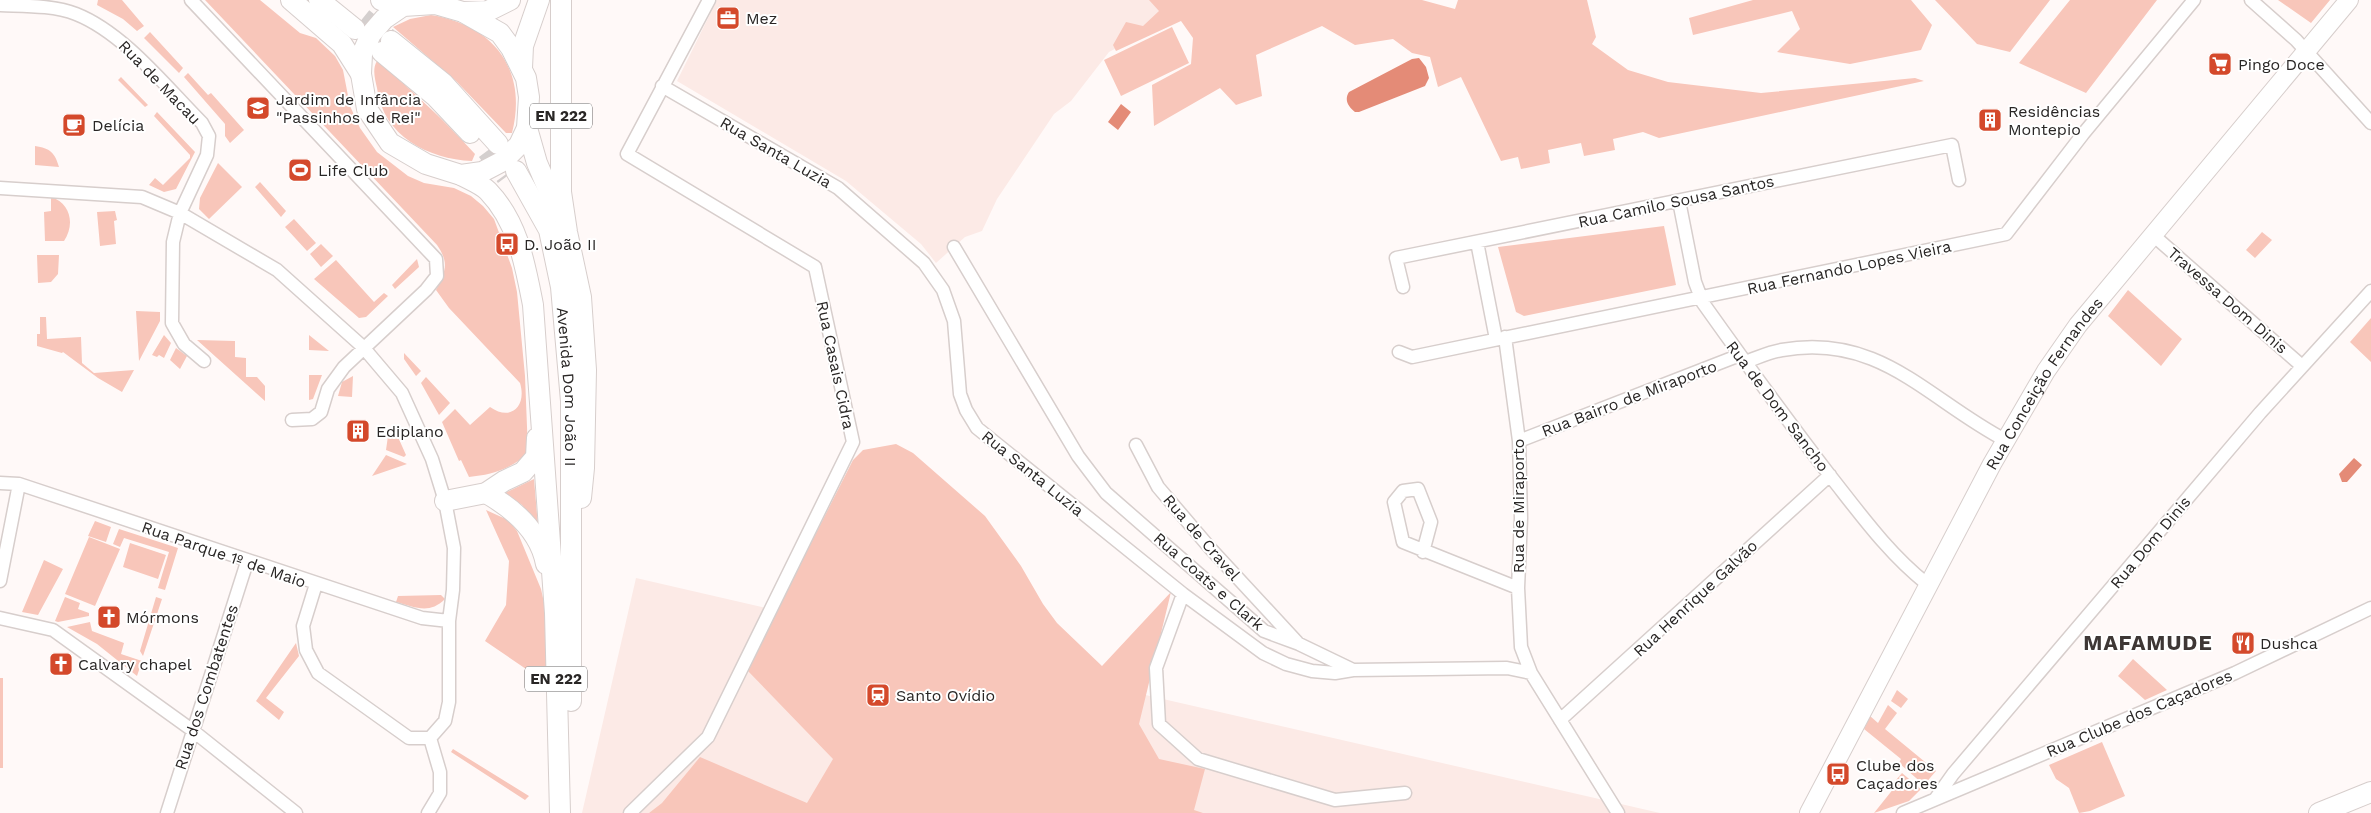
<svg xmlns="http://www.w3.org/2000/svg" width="2371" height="813" viewBox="0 0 2371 813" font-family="'Work Sans',sans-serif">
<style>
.built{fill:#fceae6}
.green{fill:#f8c6ba}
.water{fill:#e48b77}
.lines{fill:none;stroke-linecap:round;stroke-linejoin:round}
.primary-tunnel{stroke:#d4cfce;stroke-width:20;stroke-dasharray:20 10;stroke-linecap:butt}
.minor-casing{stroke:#d7cecc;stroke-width:15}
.secondary-casing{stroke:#d7cecc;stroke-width:20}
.primary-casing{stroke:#d7cecc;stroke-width:22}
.minor{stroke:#fff;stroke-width:12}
.secondary{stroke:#fff;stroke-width:18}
.primary{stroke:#fff;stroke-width:20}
.labels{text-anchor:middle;stroke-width:4;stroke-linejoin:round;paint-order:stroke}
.shield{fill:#fff;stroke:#696766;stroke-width:1}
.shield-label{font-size:15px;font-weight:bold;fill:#292625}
.poi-label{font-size:16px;fill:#292625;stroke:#fff;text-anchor:start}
.street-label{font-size:16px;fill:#292625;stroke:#fff}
.district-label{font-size:21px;font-weight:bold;letter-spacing:1px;fill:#3e3735;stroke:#fff}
</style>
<rect width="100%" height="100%" fill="#fff9f8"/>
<path class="built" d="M717,0H1176L1128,42L1109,52L1071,101L1054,114L997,199L982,231L965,237L936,263L921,244L846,181L677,81Z
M636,578L1660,813H582Z"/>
<path class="green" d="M98,0H122L144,26L137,31L123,19L97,5Z
M205,0H260L300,33L316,38L335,56L343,70L350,106L360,128L377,152L408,176L424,183L454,188L471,196L483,206L494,219L512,268L517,292L525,376L528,452C513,469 491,475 469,477L461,460L459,461L442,422L455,409L470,425L490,407C511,422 527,406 520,383L449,308L436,290C445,271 450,264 437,245Z
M1149,0H1422L1455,9L1458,0H1587L1596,37L1592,44L1628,70L1668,82L1761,93L1915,78L1924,81L1659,138L1643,132L1613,139L1615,150L1584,156L1581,143L1548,150L1550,163L1521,169L1518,157L1501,161L1461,77L1438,87L1430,57L1412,53L1393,39L1355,45L1322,26L1256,55L1262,96L1236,105L1220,88L1154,126L1152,85L1191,64L1193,38L1181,21L1116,51L1113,45L1126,22L1143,26L1159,11Z
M1753,0H1911L1932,25L1921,50L1850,64L1777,52L1800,29L1792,11L1693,35L1689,18Z
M1935,0H2050L2010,52L1977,44Z
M2070,0H2157L2086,93L2019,63Z
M2278,0H2330L2311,23Z
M431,15C494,25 528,70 512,133H506L457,82L393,27L410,19Z
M1172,27L1189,63L1121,96L1104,60Z
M150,32L183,68L179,73L144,38Z
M377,61C412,90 444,120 475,154L472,161C428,159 383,136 377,88C375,79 372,69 377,61Z
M188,73L208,95L211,93L244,130L230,143L225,136V124L184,77Z
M121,77L148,105L145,107L118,80Z
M157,112L195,152L176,189L164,192L149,185L155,178L163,185L190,158V155L154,116Z
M35,146C50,148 55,153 59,167L35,165Z
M218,163L242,187L209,219L199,209L200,198Z
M260,182L286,211L281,217L255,187Z
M51,197C71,203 75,225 64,241H45L44,212L51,211Z
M115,211L117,220L114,221L116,244L100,246L97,212Z
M294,219L316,243L307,251L285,227Z
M1664,226L1676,285L1524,316L1516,312L1498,247Z
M2262,232L2272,240L2255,258L2246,250Z
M321,244L333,256L321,267L310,254Z
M37,255H59L58,274L51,282L38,283Z
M417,259L419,267L395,289L392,285Z
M336,260L374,302L384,293L388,296L366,317L359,318L314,279Z
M2128,290L2182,339L2161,366L2108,316Z
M136,311L160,312V321L139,361Z
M40,317H46L47,339L81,337L82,363L94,373L134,370L122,392L98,378L63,352L62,353L37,346V334H40Z
M2371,318V362L2350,342Z
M164,335L171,343L164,358L159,355L157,357L152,355Z
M309,335L329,351L309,350Z
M197,340L235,341V357L246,358V377H257L265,386V401Z
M176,348L187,356L180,369L170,360Z
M404,353L421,371L416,376L404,359Z
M309,375H322L313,399L309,400Z
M353,376L352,397L338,396L342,382Z
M426,377L450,403L439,415L421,383Z
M388,436L398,437L406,455L404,457L386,450Z
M896,444L913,453L985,516L1021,566L1043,604L1057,623L1102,666L1171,592L1139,724L1159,759L1205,769L1194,810L1203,813H649L662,803L700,757L807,803L833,759L747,670L853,460L863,450Z
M386,455L407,464L372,476Z
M534,479L538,526L522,505L505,493Z
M486,510L508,520L517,531L541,589L547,616L548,684L485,641L506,605L509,561Z
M95,521L111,527L106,542L88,536Z
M119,529L178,548L165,590L158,588L169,552L124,538L120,547L113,544Z
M89,537L120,549L95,606L65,594Z
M130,543L166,555L158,579L123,567Z
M44,560L63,569L38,615L22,612Z
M441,595L445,599C429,615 415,607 396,602L398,596Z
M65,597L80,603L78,609L89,613V616L58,622L55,621Z
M156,597L162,599L143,656L140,651Z
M90,622L92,631L124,643L121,654L142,661L137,676L97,644L67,627Z
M296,643L299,656L266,698L284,712L279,720L256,701Z
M2133,659L2167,690L2145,700L2118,676Z
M0,678H3V768H0Z
M1897,690L1908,699L1901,708L1891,701Z
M1888,705L1897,713L1885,729L1936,771L1924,785L1899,763L1901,759L1864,729L1870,716L1878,723Z
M2102,742L2125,796L2090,811L2079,813L2069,788L2056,779L2049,765Z
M453,749L529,796L525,800L451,752Z
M1902,773L1921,789L1909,801L1874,813L1898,783L1896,780Z"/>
<path class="water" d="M1419,58L1426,67L1429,78L1425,86L1359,112H1355C1348,106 1344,100 1349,92L1412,59Z
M1121,104L1131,112L1118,130L1108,122Z
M2354,458L2362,465L2347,482H2342L2339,474Z"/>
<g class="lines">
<path class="primary-tunnel" d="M363,18L388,38
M487,151L506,177"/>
<g class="minor-casing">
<path id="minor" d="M191,0L436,259L437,276L426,290L344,367L328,389L321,412L312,419L292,420
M2251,0L2296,40L2371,123
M0,5C24,6 53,5 76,14C124,33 166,87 202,123L209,136L207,155L180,213L173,242L172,323L184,344L204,361
M662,86L838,188L924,263L943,290L954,321L960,394L966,410L977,428L1183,594L1263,653L1286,664L1312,671L1335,673L1353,670L1507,668L1531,673
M0,188L142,197L180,213L277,270L363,347L402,393L432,459L445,501L454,548L453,590L449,621V702L445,721L430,738H409L318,673L306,650L303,626L316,584
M1679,201L1695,282L1703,303C1745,362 1787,420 1831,477C1861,515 1889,554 1927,584
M2153,235L2302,366
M1477,242L1496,339
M954,247L1078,456L1106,493L1264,631L1299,644L1353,670
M1403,287L1396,258L1952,145L1959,180
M1505,337L1519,441L1521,518L1518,588L1521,647L1531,673L1618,813
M1399,352L1412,357L2006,234L2083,134L2194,0
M1745,362C1757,358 1769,352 1782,350C1880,333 1927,399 2005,440
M1519,441L1740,355
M1136,445L1158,487L1210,548L1297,642
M0,483L19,484L422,618L449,621
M1423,552L1431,522L1418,489L1403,491L1394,502L1403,542L1518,588
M0,581L19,484
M1183,594L1156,668L1159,724L1198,759L1335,800L1405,793
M0,618L53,630L192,730L296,813
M1560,720L1830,475
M1936,798L1953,774L2260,413L2371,291
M167,813L247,562
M428,813L440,793V772L430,738
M630,813L708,737L853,442L815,267L627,154L709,0
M1903,813L2235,673L2371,608"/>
</g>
<g class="secondary-casing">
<g id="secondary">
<path id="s1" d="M1809,813L1992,464L2046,371L2078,325L2349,0"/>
</g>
</g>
<g class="primary-casing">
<g id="primary">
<path d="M291,0L342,44L361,74"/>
<path d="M319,0L355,29"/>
<path d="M381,0L403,6"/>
<path d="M561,0V192L567,232L581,297L586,370L584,468L581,498"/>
<path d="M435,4L463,12L500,33L511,48L526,78L529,97L527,128L519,145L503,161L482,172L461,175L426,164L390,143L367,109L361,74L362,54L371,34L384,19L403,6Z"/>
<path d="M463,12L488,11L510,0"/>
<path d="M391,41L443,83L498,144"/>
<path d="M382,52L435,96L470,133"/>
<path d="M522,68L523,46L539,0"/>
<path d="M527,128L537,163L558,212"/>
<path id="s2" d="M516,171L549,230L561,287L571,401V701"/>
<path d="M461,175C470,180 481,184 488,191C518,222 525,264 533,305L555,613L560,813"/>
<path d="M486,493C514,509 540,531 546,564"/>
<path d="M445,501L486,493L504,481L523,472L536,457L537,438"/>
<path d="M2319,813L2371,792"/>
</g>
</g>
<use href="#minor" class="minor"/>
<use href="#secondary" class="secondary"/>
<use href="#primary" class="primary"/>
</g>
<defs>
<g id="office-square" transform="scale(1.25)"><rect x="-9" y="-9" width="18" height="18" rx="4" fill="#d4492b" stroke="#fff"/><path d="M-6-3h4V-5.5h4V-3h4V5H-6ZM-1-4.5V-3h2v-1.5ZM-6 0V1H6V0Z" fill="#fff"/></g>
<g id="supermarket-square" transform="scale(1.25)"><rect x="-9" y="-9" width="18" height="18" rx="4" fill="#d4492b" stroke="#fff"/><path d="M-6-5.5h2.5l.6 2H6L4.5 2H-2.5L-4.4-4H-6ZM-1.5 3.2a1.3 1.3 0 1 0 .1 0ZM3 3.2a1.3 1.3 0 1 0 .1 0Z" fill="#fff"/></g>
<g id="school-square" transform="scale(1.25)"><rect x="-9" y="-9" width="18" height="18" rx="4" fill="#d4492b" stroke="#fff"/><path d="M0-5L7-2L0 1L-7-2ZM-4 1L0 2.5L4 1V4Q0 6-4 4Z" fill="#fff"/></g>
<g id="building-square" transform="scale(1.25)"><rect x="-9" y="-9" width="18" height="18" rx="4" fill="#d4492b" stroke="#fff"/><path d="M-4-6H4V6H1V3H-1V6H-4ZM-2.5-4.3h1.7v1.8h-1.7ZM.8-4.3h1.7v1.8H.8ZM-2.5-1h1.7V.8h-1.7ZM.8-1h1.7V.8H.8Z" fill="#fff"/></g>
<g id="cafe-square" transform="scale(1.25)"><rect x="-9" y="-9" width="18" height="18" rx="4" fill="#d4492b" stroke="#fff"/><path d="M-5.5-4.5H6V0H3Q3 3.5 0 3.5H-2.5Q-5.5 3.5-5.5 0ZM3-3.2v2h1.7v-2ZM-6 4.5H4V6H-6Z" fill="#fff"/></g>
<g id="stadium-square" transform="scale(1.25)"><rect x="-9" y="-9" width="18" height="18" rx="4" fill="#d4492b" stroke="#fff"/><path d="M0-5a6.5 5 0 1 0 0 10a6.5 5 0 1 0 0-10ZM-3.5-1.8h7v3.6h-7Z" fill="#fff"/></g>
<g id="bus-square" transform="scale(1.25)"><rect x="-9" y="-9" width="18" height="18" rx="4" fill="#d4492b" stroke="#fff"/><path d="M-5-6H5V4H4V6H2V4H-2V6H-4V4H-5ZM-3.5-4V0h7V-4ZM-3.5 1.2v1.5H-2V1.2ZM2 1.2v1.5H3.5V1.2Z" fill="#fff"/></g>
<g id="church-square" transform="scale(1.25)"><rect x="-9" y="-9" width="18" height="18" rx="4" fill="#d4492b" stroke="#fff"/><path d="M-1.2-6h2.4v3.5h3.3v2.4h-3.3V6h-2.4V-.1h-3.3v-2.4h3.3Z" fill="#fff"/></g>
<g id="restaurant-square" transform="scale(1.25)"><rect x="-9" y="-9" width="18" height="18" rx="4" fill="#d4492b" stroke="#fff"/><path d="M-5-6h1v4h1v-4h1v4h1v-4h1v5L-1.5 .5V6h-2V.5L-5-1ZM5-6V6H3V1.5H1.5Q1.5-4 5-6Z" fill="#fff"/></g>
<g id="station-square" transform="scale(1.25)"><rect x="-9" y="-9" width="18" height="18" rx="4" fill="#d4492b" stroke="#fff"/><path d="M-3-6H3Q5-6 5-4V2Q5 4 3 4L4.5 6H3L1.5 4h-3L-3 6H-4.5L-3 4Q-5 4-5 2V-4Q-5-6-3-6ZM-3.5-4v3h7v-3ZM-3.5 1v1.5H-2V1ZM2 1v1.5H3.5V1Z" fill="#fff"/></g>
</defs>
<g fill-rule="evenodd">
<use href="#office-square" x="728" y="18"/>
<use href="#supermarket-square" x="2220" y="64"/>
<use href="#school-square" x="258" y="108"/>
<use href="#building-square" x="1990" y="120"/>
<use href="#cafe-square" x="74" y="125"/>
<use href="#stadium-square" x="300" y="170"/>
<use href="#bus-square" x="507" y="244"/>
<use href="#building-square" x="358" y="431"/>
<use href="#church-square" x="109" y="617"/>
<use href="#restaurant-square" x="2243" y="643"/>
<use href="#church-square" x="61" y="664"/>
<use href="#station-square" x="878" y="695"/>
<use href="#bus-square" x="1838" y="774"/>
</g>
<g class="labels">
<g class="shield">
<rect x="530" y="103.5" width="62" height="25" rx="4"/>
<rect x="525" y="666.5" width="62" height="25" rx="4"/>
</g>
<g class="shield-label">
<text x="561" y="121">EN 222</text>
<text x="556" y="684">EN 222</text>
</g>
<g class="poi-label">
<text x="746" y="24">Mez</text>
<text x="2238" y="70">Pingo Doce</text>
<text x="276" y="105">Jardim de Infância<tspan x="276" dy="18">"Passinhos de Rei"</tspan></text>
<text x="2008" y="117">Residências<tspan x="2008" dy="18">Montepio</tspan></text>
<text x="92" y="131">Delícia</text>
<text x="318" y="176">Life Club</text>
<text x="524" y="250">D. João II</text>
<text x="376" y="437">Ediplano</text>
<text x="126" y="623">Mórmons</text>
<text x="2260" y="649">Dushca</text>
<text x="78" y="670">Calvary chapel</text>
<text x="896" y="701">Santo Ovídio</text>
<text x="1856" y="771">Clube dos<tspan x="1856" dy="18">Caçadores</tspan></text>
</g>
<g class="street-label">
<text transform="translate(160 82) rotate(46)" y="6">Rua de Macau</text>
<text transform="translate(776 152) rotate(30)" y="6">Rua Santa Luzia</text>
<text transform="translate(1676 201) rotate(-12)" y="6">Rua Camilo Sousa Santos</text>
<text transform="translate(1849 267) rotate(-12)" y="6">Rua Fernando Lopes Vieira</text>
<text transform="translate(2228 300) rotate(41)" y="6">Travessa Dom Dinis</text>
<text transform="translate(836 365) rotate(78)" y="6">Rua Casais Cidra</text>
<text dy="6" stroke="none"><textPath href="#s1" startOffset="490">Rua Conceição Fernandes</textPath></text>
<text dy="6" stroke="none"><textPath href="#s2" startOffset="226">Avenida Dom João II</textPath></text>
<text transform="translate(1629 398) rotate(-21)" y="6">Rua Bairro de Miraporto</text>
<text transform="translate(1778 406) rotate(53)" y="6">Rua de Dom Sancho</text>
<text transform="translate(1033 473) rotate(39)" y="6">Rua Santa Luzia</text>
<text transform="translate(1518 506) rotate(-90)" y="6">Rua de Miraporto</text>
<text transform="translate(1202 537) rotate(49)" y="6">Rua de Cravel</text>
<text transform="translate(2150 542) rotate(-50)" y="6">Rua Dom Dinis</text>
<text transform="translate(224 554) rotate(19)" y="6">Rua Parque 1º de Maio</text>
<text transform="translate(1209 581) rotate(41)" y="6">Rua Coats e Clark</text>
<text transform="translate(1695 598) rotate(-43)" y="6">Rua Henrique Galvão</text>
<text transform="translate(206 687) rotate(-72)" y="6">Rua dos Combatentes</text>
<text transform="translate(2139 713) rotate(-23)" y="6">Rua Clube dos Caçadores</text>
</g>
<g class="district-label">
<text x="2148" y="650">MAFAMUDE</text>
</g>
</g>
</svg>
